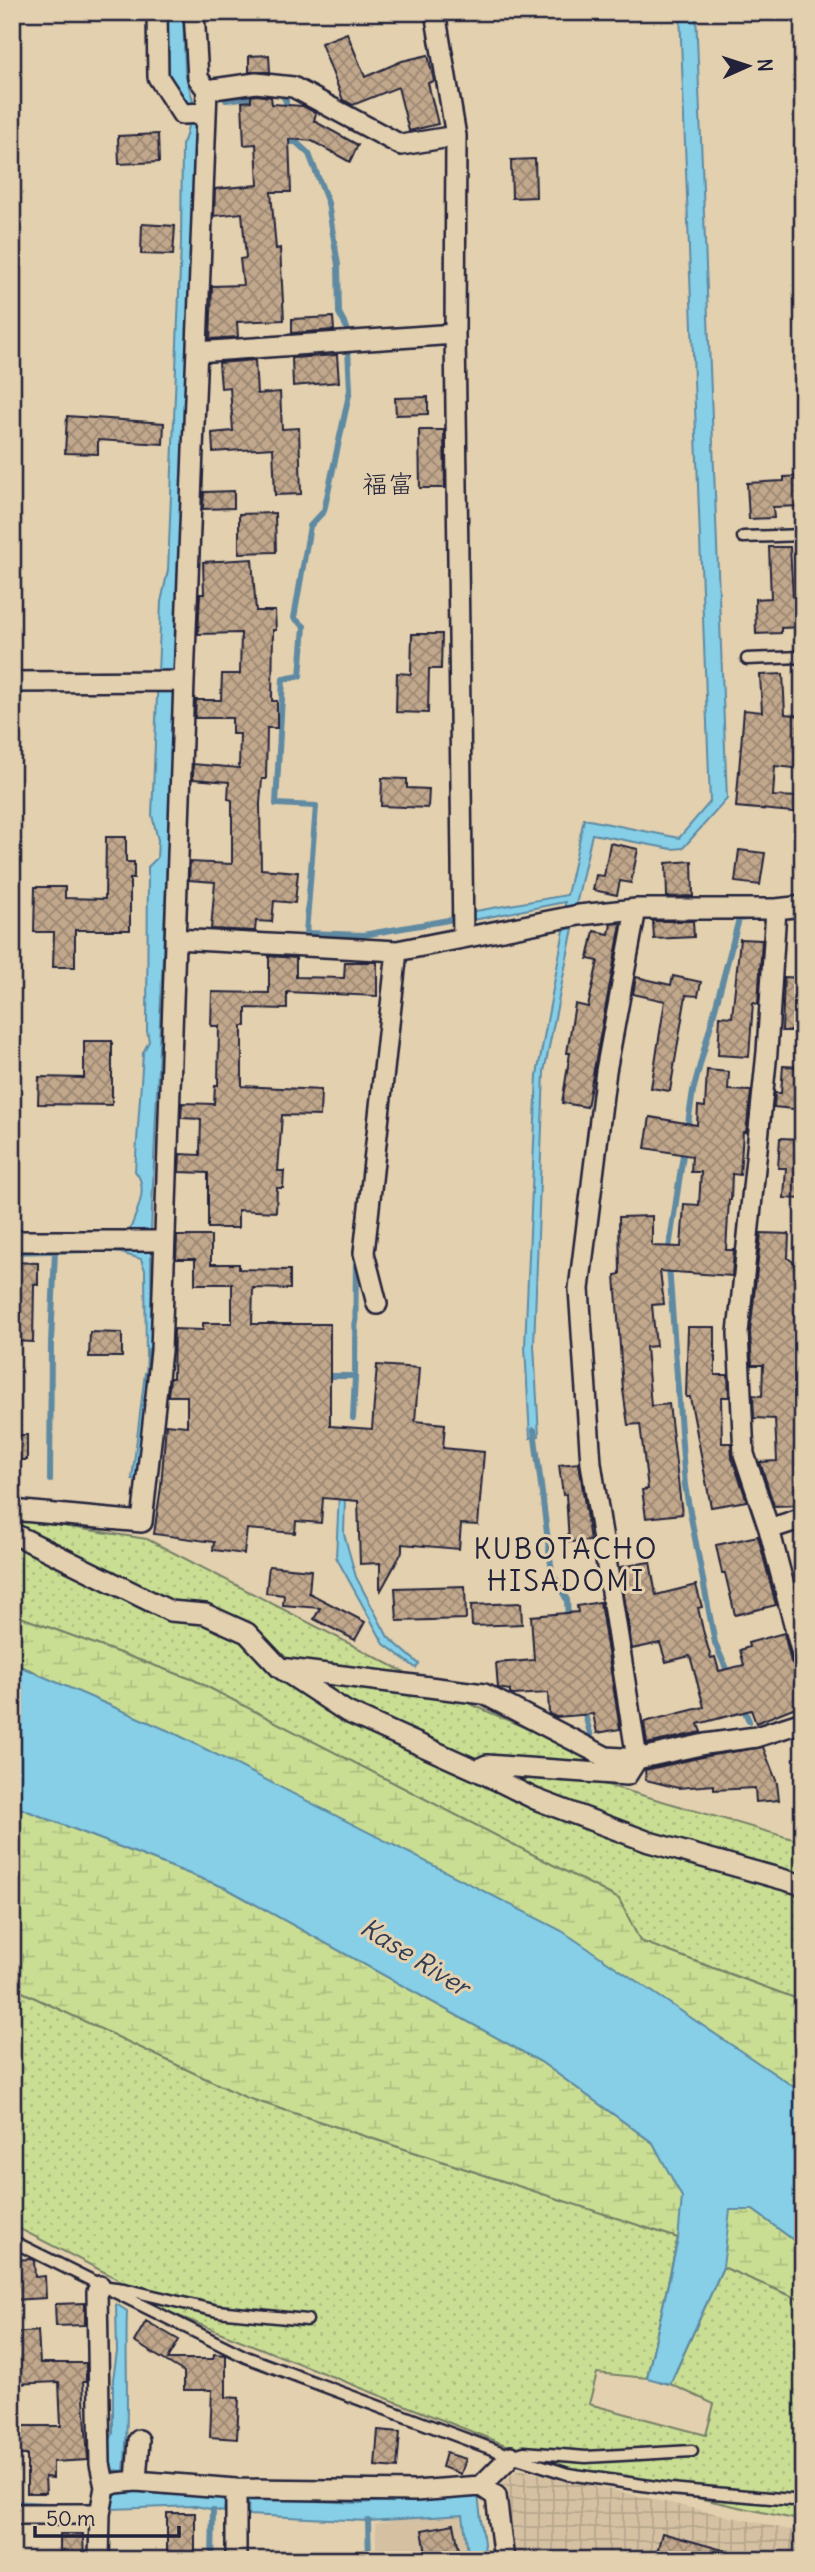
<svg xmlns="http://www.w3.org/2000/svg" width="815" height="2572" viewBox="0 0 815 2572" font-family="Delius,'Klee One',sans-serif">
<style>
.built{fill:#d5c1a2}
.industrial{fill:url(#industrial-grid)}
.grass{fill:url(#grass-dots);stroke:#768067;stroke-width:2}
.wetland{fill:url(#wetland-marsh);stroke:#768067;stroke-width:2}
.water{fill:#86cfe7;stroke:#5e8aa2;stroke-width:2}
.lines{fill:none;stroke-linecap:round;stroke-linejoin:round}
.stream{stroke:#5e8aa2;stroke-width:6}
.building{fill:url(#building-cross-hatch);stroke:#22223b;stroke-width:2}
.lane-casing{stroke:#22223b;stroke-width:15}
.street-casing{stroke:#22223b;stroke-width:24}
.lane{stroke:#e3d0ae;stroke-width:10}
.street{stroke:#e3d0ae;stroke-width:19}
.labels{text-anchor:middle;stroke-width:6;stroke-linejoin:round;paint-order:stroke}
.neighbourhood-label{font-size:26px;fill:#22223b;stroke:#e3d0ae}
.water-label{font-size:26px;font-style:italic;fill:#313c55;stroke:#e3d0ae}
.quarter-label{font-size:28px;letter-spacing:2px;fill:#22223b;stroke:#e3d0ae}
</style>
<defs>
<pattern id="industrial-grid" width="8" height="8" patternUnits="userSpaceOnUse" patternTransform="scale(1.75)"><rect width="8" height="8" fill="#d5c1a2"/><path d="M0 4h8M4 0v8" fill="none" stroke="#b7a68c"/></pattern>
<pattern id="grass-dots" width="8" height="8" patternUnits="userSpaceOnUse" patternTransform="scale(1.75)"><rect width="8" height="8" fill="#cade93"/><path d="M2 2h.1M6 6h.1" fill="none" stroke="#adbe80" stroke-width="1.8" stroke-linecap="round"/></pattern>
<pattern id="wetland-marsh" width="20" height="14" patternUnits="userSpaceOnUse" patternTransform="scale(1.75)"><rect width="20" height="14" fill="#cade93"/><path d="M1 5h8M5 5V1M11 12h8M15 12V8" fill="none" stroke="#adbe80"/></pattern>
<pattern id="building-cross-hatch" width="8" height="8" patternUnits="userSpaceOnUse" patternTransform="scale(1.75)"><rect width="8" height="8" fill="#c1a78b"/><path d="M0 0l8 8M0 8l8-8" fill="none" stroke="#9c8873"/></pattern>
</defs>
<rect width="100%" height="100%" fill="#e3d0ae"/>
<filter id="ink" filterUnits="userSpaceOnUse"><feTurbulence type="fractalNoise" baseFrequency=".0143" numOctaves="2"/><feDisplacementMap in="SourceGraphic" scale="14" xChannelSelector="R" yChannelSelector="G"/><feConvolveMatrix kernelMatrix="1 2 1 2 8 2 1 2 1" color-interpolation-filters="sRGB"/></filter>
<g filter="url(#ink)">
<path class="built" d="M469,2508L478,2560H377L375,2524Z"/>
<path class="industrial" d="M518,2469L803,2533V2560H784L752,2550L748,2560H514L502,2484Z"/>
<path class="grass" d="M12,1492L50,1524L147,1539L445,1693L595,1758L600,1783L803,1842V2001L640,1941L619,1899L194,1680L12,1614Z
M12,1987L245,2097L678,2238L647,2378L597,2373L589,2404L706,2435L714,2404L670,2384L723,2267L803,2301V2521L569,2470L133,2298L118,2279L12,2225Z"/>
<path class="wetland" d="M12,1614L194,1680L619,1899L640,1941L803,2001V2130L33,1671L12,1663Z
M12,1805L226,1888L541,2062L653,2143L695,2194L647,2378L678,2238L245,2097L12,1987Z
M709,2201L753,2210L803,2247V2301L723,2267L670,2384L661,2382L700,2278Z"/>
<path class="water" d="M167,12H183L185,72L199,122L151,1231L139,1234L129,1232C136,1213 150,1188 135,1171L143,1053L149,1041L147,1031L148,867L157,858L158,840L152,815L161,602L168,570L181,243L182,145C200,110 172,98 168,68C165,50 167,30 167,12Z
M680,12H696L727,799L683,848L672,849L592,834L576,905L565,907V902L473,920L470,912L567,895L584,819L679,838L710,802Z
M573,928L544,1072L534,1345L539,1436L530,1438L525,1346L537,1075L564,930Z
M140,1248L151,1251L152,1356H146L145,1270L141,1259L121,1253L86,1250Z
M145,1373L151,1375L143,1481L132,1479Z
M339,1494L345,1496L344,1534L356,1577L388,1637L419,1664L416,1668L384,1644L336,1557Z
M12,1663L176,1734L562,1931L803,2093V2247L753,2210H730L723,2267L670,2384L647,2378L678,2239L682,2197L653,2143L541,2062L226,1888L12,1805Z
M116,2304L127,2311C125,2364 130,2418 124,2471L113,2470L109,2464L107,2447L113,2433V2379L117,2352Z
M124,2489L225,2497L224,2512L196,2506L111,2509L112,2498Z
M478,2495L486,2560H469L463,2515L368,2521L248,2515L249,2498L358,2503Z"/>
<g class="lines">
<path class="stream" d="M226,100L281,93L286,101V111
M284,139V142H296L309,154L328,203L338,265L339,313L347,328L350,390L324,511L310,526L294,618L304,626L300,676L283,679L276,804L316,806L306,933L363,935L460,918
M687,1130L693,1091L739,919L748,918
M12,1252L88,1250
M668,1255L684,1148
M669,1266L685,1486L715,1643L729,1675
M322,1376H355L356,1249
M148,1378L149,1351
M353,1418L355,1376
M534,1430L552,1573L567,1600L568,1621
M50,1480L51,1342L55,1251
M742,1705L749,1721
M583,1707L591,1737
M12,2503L47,2505
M368,2521L369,2560
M212,2560L213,2510"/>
</g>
<path class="building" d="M347,33L365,77L402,61L428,55L434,81L428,83L438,124L409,131L398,87L353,105L343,100L321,43Z
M269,55L270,72H249V56Z
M256,95L271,97L272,104L303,106L316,113L314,121L358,145L350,162L312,141L289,139L291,192H271L276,249L280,248L284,320L237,322L238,337L210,339L212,286L243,285L240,259L246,258L242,213L214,216L215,189L258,185L256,144L244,145L242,102L251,101V96Z
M158,134L159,162L119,164L118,136Z
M535,159L536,197L512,198L511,160Z
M142,224L175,226L173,255L141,254Z
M333,317L334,330L292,333V319Z
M337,355L339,382L293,386L292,358Z
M255,360L257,394L280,392L282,429L299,428L301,494L275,495L273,448L213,452L212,433L233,431L230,387L221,388L219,363Z
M428,397V414L396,415L395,398Z
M67,416L164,423L163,444L98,440V454L65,453Z
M419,430H444L445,488H420Z
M803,476V506L773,507L774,518L749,519L747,483L784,481V477Z
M234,491V508L203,509L204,492Z
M275,513L276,552L239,553V514Z
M769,547H790L793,596L803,595V627L781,628V633L756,634L755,599L771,598Z
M252,559L256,611H275L276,630H273L272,701H277V728H267L266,779H262L260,803L261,869L298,872L295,903L274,901L272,922L256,921L255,931L211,929L215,882L189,880L190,862L232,864V800L228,799L229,782L193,779V764L239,768L240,734H232V718H195L196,700H221L222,674H240L241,633L198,634L200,594H204L203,562Z
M412,634H442L441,669H429L428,713L396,712L397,673L411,674Z
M783,674L785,714L803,716V769L775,766L773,796L803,797V813L736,807L744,710L762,712L760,675Z
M382,778L407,779V788L429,789L428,808L381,806Z
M106,837H126V862H134V879H130V930H75V967H53L54,932H34L35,887H65V898L105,899Z
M610,843L638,849L631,883L620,881L617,895L593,890L596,875L604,876Z
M739,850L765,853L760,885L735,882Z
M692,861L693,896L667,897L666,863Z
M653,921H693L694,937L654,939Z
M618,923L621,924L587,1107L562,1103L570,1053H567L575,1004L588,1007L598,961L588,959L594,931L609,934L611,924Z
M740,939L762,940L758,1004L753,1003L749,1057L718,1055L720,1016L732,1017Z
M269,956L296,958V977L344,978L345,962H377V996L287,992V1009L246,1008V1026H242V1086L321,1090L320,1116L282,1115L278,1171H284L283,1188H277L276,1212L238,1210V1228H208V1173L179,1172L180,1154L200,1155L201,1119L181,1118L182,1103L214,1104L215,1085H218L219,1026H211L212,992L269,993Z
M673,976L701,982L698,996L686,995L670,1091L651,1088L665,1001L633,994L636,977L671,985Z
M784,977L803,978V1031H782Z
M84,1041H112V1105L38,1104L39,1077L84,1078Z
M783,1066L803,1067V1110L774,1107L775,1093H781Z
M707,1070L729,1072L728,1090L751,1091L746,1132H743L740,1175L732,1174L731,1200H729L726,1250H734L732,1276L660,1271L664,1304L652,1305L656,1346L646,1347L651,1406L669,1404L682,1514L646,1518L642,1490L648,1489L640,1424L628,1425L623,1390L615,1275L620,1274L619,1217L652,1216V1246L681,1247L684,1204L699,1205L701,1172H691L692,1156L645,1148L650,1117L697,1125L698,1106L705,1107Z
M780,1138L803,1139V1199L784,1198L786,1168H778Z
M761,1233L789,1234L788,1258L798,1266H803V1505L774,1506L760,1462L777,1461L775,1419L754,1418L753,1395L762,1396L763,1365H752L750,1333Z
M177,1236H211V1264H239V1269L290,1270V1289L253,1288L252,1324H330V1426L372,1429L377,1365L419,1368L415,1421L445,1424L443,1448L484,1452L478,1525L461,1524L459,1549L402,1544V1552L380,1592V1563L360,1564L358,1501L323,1498L321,1523L296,1521L295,1533L247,1529L244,1554L213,1550L214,1542L154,1534L161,1487L166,1424L187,1426V1396H168L170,1378H173L174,1329L203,1330V1323H232V1284H195V1259H176Z
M12,1262L38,1263V1285L34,1284L33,1342L12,1341Z
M688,1327H715V1375H728L729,1397H721L722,1443H731L732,1458L747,1501L711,1507L690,1397H686Z
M90,1332L122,1333V1357H89Z
M12,1435H27V1460H12Z
M579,1463L590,1541L569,1542L566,1494L563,1495L559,1465Z
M758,1536L776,1605L735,1615L725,1573H722L716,1545Z
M650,1562L656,1595L696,1585L702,1607L698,1608L703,1630L711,1658L715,1657L719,1671L744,1665L740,1650L749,1647L748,1643L784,1633L791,1662L798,1670H803V1704L756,1723L751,1710L698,1724L701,1732L647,1744L644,1722L704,1707L690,1656L666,1662L660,1643L632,1649L620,1567Z
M269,1566L311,1570L309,1593L365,1622L355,1640L314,1619L320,1608L283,1605L284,1595L266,1593Z
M465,1586L466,1619L397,1621L395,1588Z
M600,1602L620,1729L597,1733L593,1714L556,1717L549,1714L548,1693L513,1695L510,1694V1690L498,1688L496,1663L534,1660L531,1616L578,1612L577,1606Z
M521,1603L522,1624L472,1626L471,1605Z
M763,1747L777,1783L779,1800L756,1802L755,1788L714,1790V1785L678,1788L646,1780L645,1770L707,1756Z
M32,2259L34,2260L35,2277L45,2276L46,2298L12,2300V2260Z
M85,2303V2325L56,2326L55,2304Z
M146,2321L179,2340L168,2359H213L214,2354L226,2355V2397L239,2398L237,2439L210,2437L212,2390H184V2372L134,2342Z
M38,2331L40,2363H86V2382H83L88,2460L53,2462V2478L45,2477L46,2493H27V2455H12V2426H61L59,2382L12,2384V2333Z
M378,2430L400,2432L397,2468L375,2466Z
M446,2453L466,2459L461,2474L442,2467Z
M167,2513H195V2560H167Z
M454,2524L461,2560H427L422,2530Z
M662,2533L741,2555V2560H655Z
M60,2534H83L84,2560H60Z"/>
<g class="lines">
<g class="lane-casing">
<path id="lane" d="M743,537L803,535
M747,659L803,657
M12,2241L246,2357L511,2456L568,2474L670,2489L803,2501
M108,2287L124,2289L217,2311L307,2320
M511,2456L524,2452L586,2457L692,2451"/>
</g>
<g class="street-casing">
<path id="street" d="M157,12L158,77L182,114L206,113
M435,12L456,136L455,334L463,937
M207,90L256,83L293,87L401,145L456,136
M197,352L455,334
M12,682L184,681
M776,909L767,1052L738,1333L744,1454L769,1529L803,1658
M175,939L397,951L579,915L636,909H776L803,906
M12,1241H164
M377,1304L364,1253L397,951
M12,1510L142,1522L161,1351L184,681L207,90L198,78L194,12
M769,1529L803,1518
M12,1533L170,1611L205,1614L247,1633L280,1668L347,1712L476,1770L535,1799L649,1842L803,1885
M280,1668L484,1694L606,1757L637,1759L591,1463L579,1289L606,1071L636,909
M476,1770L487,1765L627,1775L637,1759L705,1744L756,1737L803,1722
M136,2481L139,2440
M481,2486L511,2456
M105,2487L116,2483L136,2481L236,2489L415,2491L481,2486L496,2496L504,2560
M236,2489V2560
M12,2514H100
M99,2560L100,2514L105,2487L100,2464L97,2292L100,2286"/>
</g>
<use href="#lane" class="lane"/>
<use href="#street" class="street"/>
</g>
</g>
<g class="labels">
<g class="neighbourhood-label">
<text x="388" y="493">福富</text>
</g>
<g class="water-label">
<text transform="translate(415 1957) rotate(32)" y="9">Kase River</text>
</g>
<g class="quarter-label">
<text x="566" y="1559">KUBOTACHO<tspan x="566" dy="32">HISADOMI</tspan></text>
</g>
</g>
<rect width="815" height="2572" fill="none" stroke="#e3d0ae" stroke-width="42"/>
<rect x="21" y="21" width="773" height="2530" fill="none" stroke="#22223b" stroke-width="2.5" filter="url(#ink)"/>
<g transform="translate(748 66) rotate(87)" stroke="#e3d0ae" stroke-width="5" paint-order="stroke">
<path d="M0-5L12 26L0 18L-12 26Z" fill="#22223b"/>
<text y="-10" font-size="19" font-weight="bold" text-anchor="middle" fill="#22223b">N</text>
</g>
<path d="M35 2526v10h144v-10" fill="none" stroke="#22223b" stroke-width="3.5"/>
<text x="46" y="2526" font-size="21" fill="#22223b" stroke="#e3d0ae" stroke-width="5" paint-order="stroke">50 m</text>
</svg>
